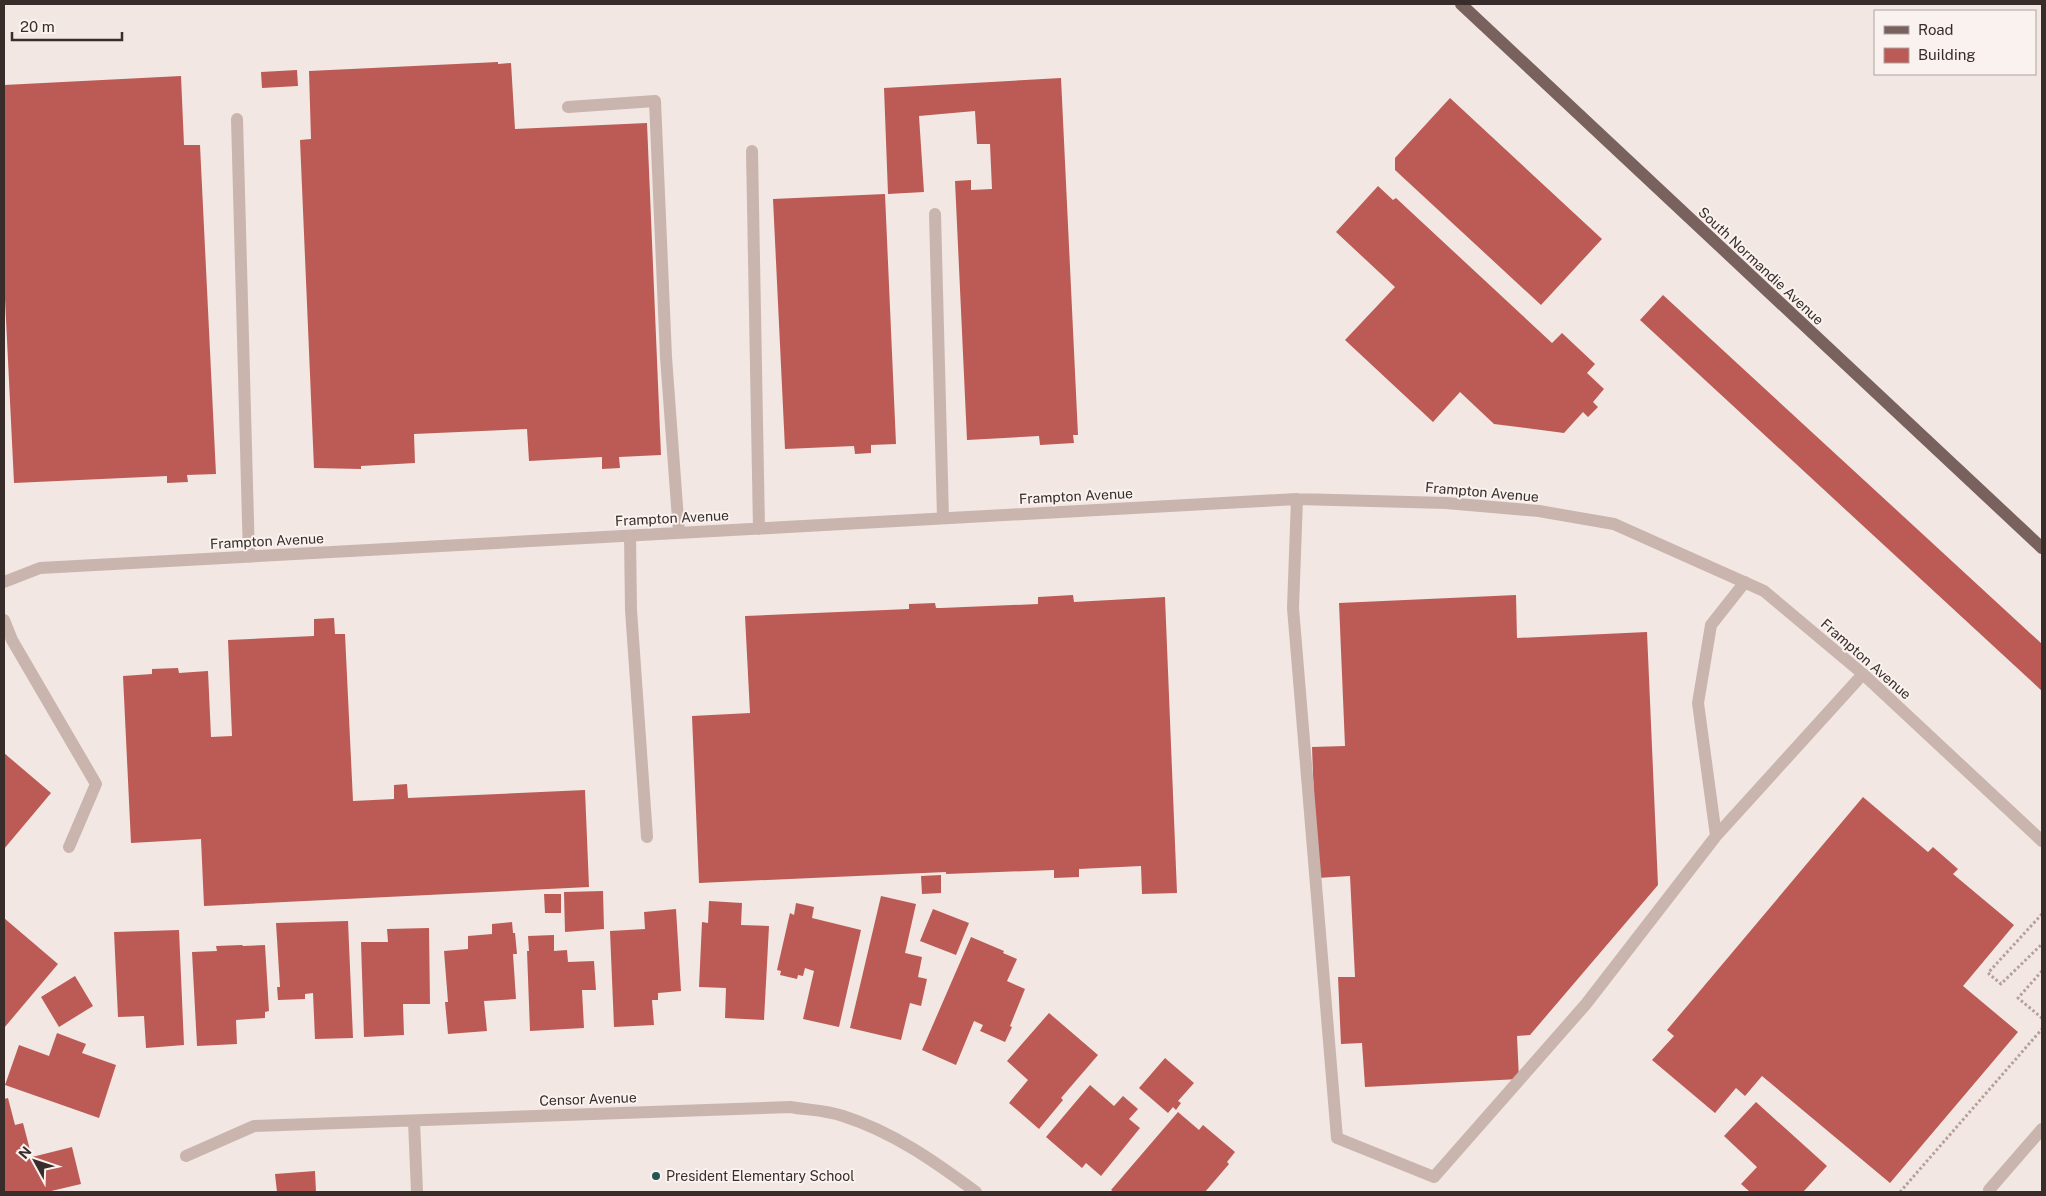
<svg xmlns="http://www.w3.org/2000/svg" width="2046" height="1196" viewBox="0 0 2046 1196" font-family="'Public Sans',sans-serif">
<style>
.building{fill:#bc5b56}
.lines{fill:none;stroke-linecap:round;stroke-linejoin:round}
.path{stroke:#b59f98;stroke-width:3;stroke-dasharray:2.5 2.5;stroke-linecap:butt}
.minor{stroke:#c9b5ae;stroke-width:12}
.major{stroke:#79625e;stroke-width:12}
.poi-dot{fill:#245751;stroke:#f9f2ee;stroke-width:2}
.labels{text-anchor:middle;stroke-width:4;stroke-linejoin:round;paint-order:stroke}
.street-label{font-size:14px;fill:#392d2c;stroke:#f9f2ee}
.poi-label{font-size:14px;fill:#392d2c;stroke:#f9f2ee;text-anchor:start}
</style>
<rect width="100%" height="100%" fill="#f2e7e2"/>
<path class="building" d="M498,62V64L511,63L515,129L647,123L661,455L619,457L620,468L602,469V457L529,461L527,429L414,434L415,463L361,466V469L314,468L300,140L311,139L309,71Z
M297,70L298,86L262,88L261,72Z
M181,76L184,145H200L216,474L187,475L188,482L167,483V476L14,483L4,279V85Z
M1061,78L1078,435H1073L1074,443L1040,445L1039,436L967,440L955,181L971,180V190L992,189L990,144H977L975,111L919,116L924,192L888,194L884,88Z
M1450,98L1602,239L1541,305L1395,170V158Z
M1378,186L1393,200L1396,198L1552,343L1562,333L1595,364L1587,373L1604,389L1593,402L1598,407L1588,417L1583,412L1564,433L1494,424L1460,392L1433,422L1345,340L1395,287L1336,232Z
M885,194L896,444L871,445V453L855,454L854,446L785,449L773,199Z
M1663,295L2042,644V691L1640,320Z
M1073,595L1074,602L1165,597L1177,893L1142,894L1141,866L1079,869V877L1054,878V870L946,874V872L699,883L692,716L750,713L745,616L909,609V604L935,603L936,608H941L1038,604V597Z
M1516,595L1517,638L1647,632L1658,885L1530,1035L1517,1036L1519,1079L1365,1087L1362,1043L1341,1044L1338,977H1355L1350,876L1317,878L1312,747L1345,746L1339,603Z
M334,618L335,634H345L353,801L394,799V785L407,784L408,798L585,790L589,887L204,906L201,839L131,843L123,676L152,674V669L178,668L179,673L208,671L211,737L232,736L228,640L314,636V619Z
M4,753L51,793L4,849Z
M1863,797L1928,852L1933,847L1958,869L1953,874L2014,925L1963,986L2018,1032L1890,1183L1762,1076L1745,1096L1736,1088L1715,1113L1652,1060L1674,1036L1667,1030Z
M941,875V893L922,894L921,876Z
M603,891L604,929L565,932L564,892Z
M544,894H561V913H545Z
M881,896L916,904L905,953L922,957L918,977L927,979L921,1006L910,1003L901,1040L850,1028Z
M709,901L742,903L741,925L769,926L764,1020L725,1018L726,988L699,987L702,922L708,923Z
M796,903L814,907L812,918L861,930L839,1027L803,1019L814,971L805,968L803,976L798,975L797,979L780,975L781,971L777,970L790,913L794,915Z
M676,909L681,991L658,993V1000H652L654,1025L614,1027L610,931L645,929L644,912Z
M933,909L969,923L956,955L920,941Z
M4,918L58,964L4,1028Z
M348,921L353,1038L315,1039L313,993L305,994V999L278,1000L277,987H280L276,923Z
M512,922L513,933H515L517,954H513L516,999L484,1001L487,1031L448,1034L445,1002H448L444,951L468,949V936L492,934V924Z
M429,928L430,1004H403L404,1035L364,1037L361,942H388L387,929Z
M179,930L184,1045L146,1048L144,1016L118,1017L114,932Z
M554,935V951L567,950L568,962L594,961L596,990H582L584,1028L530,1031L527,951H529L528,936Z
M971,937L1004,951L1003,953L1017,959L1007,981L1025,989L1010,1026L1012,1027L1005,1042L980,1031L983,1025L974,1021L956,1065L922,1050Z
M242,945L243,946L265,945L269,1011L265,1012V1018L236,1020L237,1044L197,1046L192,952L217,951L216,946Z
M75,976L93,1006L59,1027L41,997Z
M1049,1013L1098,1055L1061,1098L1063,1100L1039,1129L1009,1103L1028,1080L1007,1061Z
M57,1033L86,1044L82,1053L116,1065L99,1118L5,1085L19,1045L49,1056Z
M1165,1058L1194,1083L1178,1101L1181,1103L1176,1110L1173,1107L1168,1113L1139,1088Z
M1090,1085L1114,1106L1123,1096L1138,1109L1129,1119L1140,1128L1101,1176L1086,1163L1082,1168L1046,1137Z
M8,1098L15,1125L23,1123L30,1150L23,1152L24,1159L72,1147L81,1184L47,1192H4V1099Z
M1756,1102L1827,1166L1804,1191L1805,1192H1750L1741,1184L1757,1167L1724,1136Z
M1178,1112L1199,1130L1203,1125L1235,1152L1227,1162L1229,1164L1205,1192H1114L1111,1190Z
M315,1171L316,1192H277L275,1174Z"/>
<g class="lines">
<path class="path" d="M2042,914L1988,973L2001,984L2042,944
M2042,971L2018,998L2042,1018
M1900,1192L2042,1029"/>
<path class="minor" d="M568,107L655,101L666,357L679,533
M237,119L249,557
M752,151L759,529
M935,214L943,518
M1297,499L1293,608L1337,1138L1434,1177L1586,1004L1716,836L1863,674
M630,536L631,610L647,837
M4,582L40,568L1297,499L1446,503L1539,511L1614,524L1764,591L1863,674L2042,841
M4,620L12,640L96,784L69,847
M1716,836L1698,703L1711,625L1745,582
M414,1121L417,1192
M186,1156L254,1126L790,1107C807,1110 826,1110 843,1116C893,1132 934,1161 976,1192
M1989,1190L2042,1129"/>
<path class="major" d="M1461,4L2042,548"/>
</g>
<circle class="poi-dot" cx="656" cy="1176" r="5"/>
<g class="labels">
<g class="street-label">
<text transform="translate(1761 266) rotate(43)" y="5">South Normandie Avenue</text>
<text transform="translate(1482 492) rotate(5)" y="5">Frampton Avenue</text>
<text transform="translate(1076 496) rotate(-3)" y="5">Frampton Avenue</text>
<text transform="translate(672 518) rotate(-3)" y="5">Frampton Avenue</text>
<text transform="translate(267 541) rotate(-3)" y="5">Frampton Avenue</text>
<text transform="translate(1866 659) rotate(41)" y="5">Frampton Avenue</text>
<text transform="translate(588 1099) rotate(-2)" y="5">Censor Avenue</text>
</g>
<g class="poi-label">
<text x="666" y="1181">President Elementary School</text>
</g>
</g>
<rect width="2046" height="1196" fill="none" stroke="#392d2c" stroke-width="10"/>
<rect x="1874" y="10" width="162" height="65" fill="#f9f2ee" stroke="#aca3a0"/>
<rect x="1884" y="26" width="25" height="8" fill="#79625e" stroke="#aca3a0"/>
<text x="1918" y="35" font-size="15" fill="#392d2c">Road</text>
<rect x="1884" y="48" width="25" height="15" fill="#bc5b56" stroke="#aca3a0"/>
<text x="1918" y="60" font-size="15" fill="#392d2c">Building</text>
<g transform="translate(35 1161) rotate(310)" stroke="#f9f2ee" stroke-width="4" paint-order="stroke">
<path d="M0-4L9 19L0 12L-9 19Z" fill="#392d2c"/>
<text y="-8" font-size="14" font-weight="bold" text-anchor="middle" fill="#392d2c">N</text>
</g>
<path d="M12 32v8h110v-8" fill="none" stroke="#392d2c" stroke-width="2.5"/>
<text x="20" y="32" font-size="15" fill="#392d2c" stroke="#f9f2ee" stroke-width="4" paint-order="stroke">20 m</text>
</svg>
